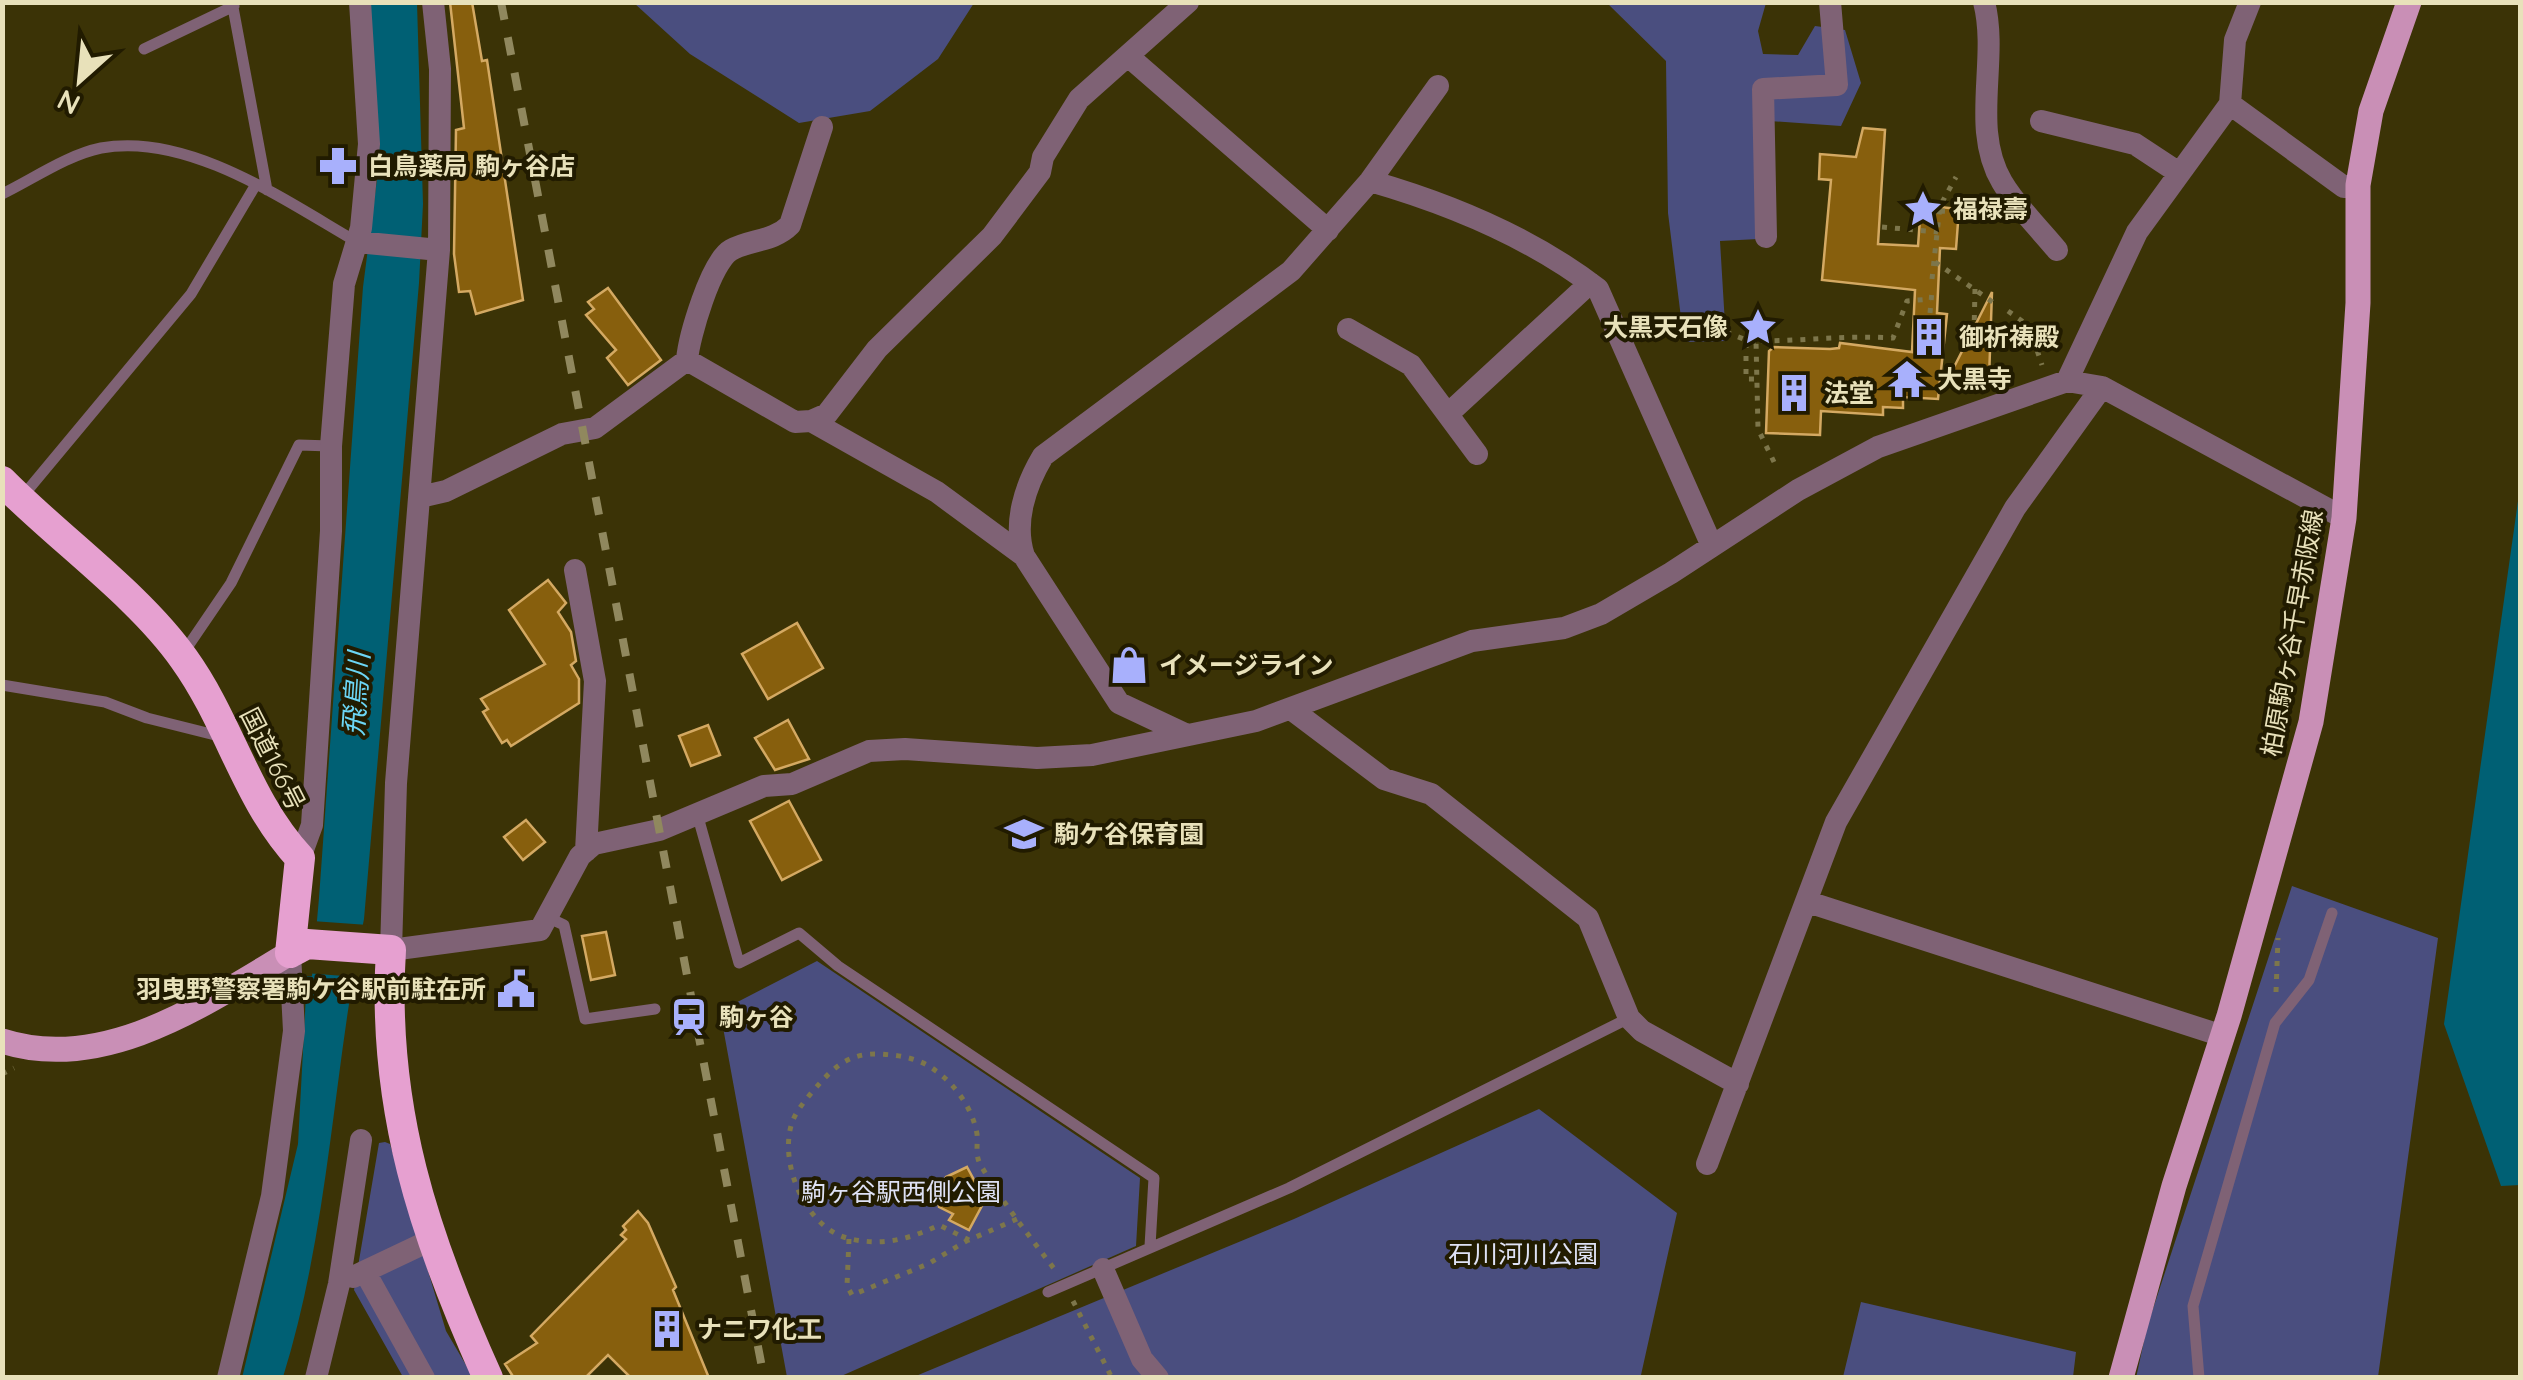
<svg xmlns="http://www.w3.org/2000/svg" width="2523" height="1380" viewBox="0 0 2523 1380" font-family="Quicksand,'Noto Sans JP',sans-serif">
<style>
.green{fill:#4a4e7f}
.water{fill:#006074}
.pier{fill:#3b3306}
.building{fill:#875f0d;stroke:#d4a962;stroke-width:2.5}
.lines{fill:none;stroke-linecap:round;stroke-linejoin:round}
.path{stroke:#7d764b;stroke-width:5;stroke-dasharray:5 8;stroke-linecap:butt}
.lane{stroke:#7f6275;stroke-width:11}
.street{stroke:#7f6275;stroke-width:22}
.primary{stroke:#c98fb6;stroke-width:25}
.highway{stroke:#e6a0d0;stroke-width:30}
.rail{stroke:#90885e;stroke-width:8;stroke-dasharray:18 18;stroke-linecap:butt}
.labels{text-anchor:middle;stroke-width:8;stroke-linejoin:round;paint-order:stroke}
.poi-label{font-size:25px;font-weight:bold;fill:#e8e1ba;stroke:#211b00;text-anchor:start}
.street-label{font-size:25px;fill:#e8e1ba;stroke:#211b00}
.park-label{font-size:25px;fill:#dfe2f5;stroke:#211b00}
.water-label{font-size:28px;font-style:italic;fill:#6cd6f5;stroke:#211b00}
</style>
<rect width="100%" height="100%" fill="#3b3306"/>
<path class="green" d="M634,3H974L938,59L870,111L799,123L690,54Z
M1607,3H1766L1758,31L1763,54L1798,55L1815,26L1845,30L1861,83L1841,126L1755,120L1758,239L1720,241L1726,341L1684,342L1668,213L1666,61Z
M2292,886L2438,938L2378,1377L2136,1378L2147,1327Z
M817,961L1140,1178L1136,1246L839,1377H787L720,1011Z
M1539,1109L1677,1213L1641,1375L1648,1377L911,1378L1294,1219Z
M385,1142L390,1144L446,1331L473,1377H403L354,1290L379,1143Z
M1861,1302L2076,1352L2073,1377H1843Z"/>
<path class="water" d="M368,3H417L423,204L419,283L364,919C333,1068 330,1226 283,1377L242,1378L298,1144L307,976H312L319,898L363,287L380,156Z
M2520,487V1185L2501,1186L2444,1024Z"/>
<path class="pier" d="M312,921L368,925L357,977L305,973Z"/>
<path class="building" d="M450,2H472L482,61L487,60L523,300L476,314L470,291L459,292L454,254L456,130L464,128Z
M1863,128L1885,130L1878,244L1918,246L1921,205L1959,209L1956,249L1940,248L1937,313L1947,314L1938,399L1903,397V408L1883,407V415L1821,411L1820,435L1766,433L1769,351L1774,347L1830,349L1839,348L1840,343L1912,352L1915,290L1822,280L1831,180L1819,179L1820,154L1856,157Z
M608,288L661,360L628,385L607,358L616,350L586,315L594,309L588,302Z
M1992,292L1989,379L1949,377Z
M548,580L566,603L558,612L571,632L576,661L571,665L579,679V703L511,746L507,740L502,743L483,712L488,709L481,699L545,664L509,610Z
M797,623L823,668L768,699L742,654Z
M788,720L809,759L775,770L755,738Z
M708,725L720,755L691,766L679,736Z
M789,801L821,860L782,880L750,821Z
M526,820L545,842L523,860L504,837Z
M606,932L615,975L591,980L582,936Z
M967,1167L985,1200L969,1230L949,1220L953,1214L939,1207L937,1196L946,1177Z
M638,1211L648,1223L676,1287L673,1290L709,1378H631L608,1355L585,1378H514L505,1364L537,1343L531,1336L626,1239L621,1235L626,1230L623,1226Z"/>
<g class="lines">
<path class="path" d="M1940,211L1972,213
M1882,227L1938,232
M1935,262L1994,303
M1932,279L1940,206L1956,177
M2008,311L2029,326L2042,365
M1930,313L1932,291
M1726,332L1746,340
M1974,333L1975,289
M1756,341L1746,340V379H1757
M1774,462L1758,429L1756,341C1804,341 1846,335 1893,338L1907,301L1931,299
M2276,992L2278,938
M2,1074L14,1068
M1017,1219L969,1240L939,1225C910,1239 883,1246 851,1239C805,1230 777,1160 793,1120C798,1108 811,1093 820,1083C837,1064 852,1053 879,1054C899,1055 920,1058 936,1071C956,1085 973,1110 977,1134C978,1145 975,1154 980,1164C1002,1202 1028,1234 1055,1270
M849,1239L847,1286L852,1295L928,1264L968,1240
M1073,1301L1112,1378"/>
<path class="lane" d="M232,2L267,190
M144,49L234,6
M2,194C33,179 67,155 101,148C188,132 284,200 357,242
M22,497L191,294L255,186
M182,655L231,583L299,445L331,446
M2,685L105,702L147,718L223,737
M698,817L739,963L799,933L838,966L1154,1178L1150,1246
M547,917L564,925L585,1019L655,1009
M1048,1292L1289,1188L1629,1018
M2199,1378L2193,1306L2275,1023L2309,980L2332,913"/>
<path class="street" d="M433,2L440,69L439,250L396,783L391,950L540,930L580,856L594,844L659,830L764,786L792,784L869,751L905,749L1037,758L1092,755L1256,721L1472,641L1564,628L1601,614L1671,573L1798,490L1878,447L2067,381L2102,387L2344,518
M1984,2C1999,60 1970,128 2002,182C2016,206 2039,228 2057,250
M2250,2L2235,40L2230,104L2344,187L2358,185
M1128,56L1328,230
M2041,121L2135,144L2179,173
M822,127L790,225C773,242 751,239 731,250C711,261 689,337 687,360L795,422L811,421L937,492L1024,556L1119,703L1187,735
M1370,181C1450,204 1532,238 1598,289L1712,546
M1766,237L1763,89L1837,85L1830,2
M357,242L439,250
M1348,329L1411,365L1477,454
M2067,381L2137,232L2230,104
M1448,414L1590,283
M811,421L827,414L877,349L992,236L1040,172L1043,157L1079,99L1188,2
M420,497L446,491L562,434L595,428L687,360
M1024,556C1013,523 1025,486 1043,456L1291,271L1370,181L1438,86
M575,570L595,681L586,851
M1291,709L1384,779L1431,794L1588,918L1629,1018L1642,1031L1738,1084
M300,858L312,825L331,531V446L344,284L361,228L369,144L360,2
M1808,902L2223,1036
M1707,1164L1836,822L2015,508L2102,387
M1103,1269L1142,1359L1158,1378
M365,1272L424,1378
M353,1277L431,1240
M228,1378L272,1196L294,1031L290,953
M316,1378L339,1284L361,1140"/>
<path class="primary" d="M2,1041C104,1074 206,1003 290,953
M2121,1378L2174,1186L2229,1016L2311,722L2344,518L2358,303V185L2371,111L2409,2"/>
<path class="highway" d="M2,481C58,538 139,595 184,659C230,723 246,800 300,858L290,953
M290,953L307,944L391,950C381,1107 424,1236 488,1378"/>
<path class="rail" d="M501,2L764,1378"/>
</g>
<defs>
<g id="pharmacy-bare" transform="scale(3)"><path d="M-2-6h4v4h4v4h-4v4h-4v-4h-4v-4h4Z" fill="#a8b0fc" stroke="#211b00" stroke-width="2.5" paint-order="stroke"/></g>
<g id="sight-bare" transform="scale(3)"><path d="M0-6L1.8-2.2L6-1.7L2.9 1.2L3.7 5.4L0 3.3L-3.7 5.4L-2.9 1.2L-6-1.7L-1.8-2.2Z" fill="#a8b0fc" stroke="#211b00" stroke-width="2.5" paint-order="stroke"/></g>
<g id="building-bare" transform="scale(3)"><path d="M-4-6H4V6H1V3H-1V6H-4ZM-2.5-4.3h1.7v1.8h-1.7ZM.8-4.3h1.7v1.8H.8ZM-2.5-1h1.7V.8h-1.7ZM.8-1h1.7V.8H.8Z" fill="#a8b0fc" stroke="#211b00" stroke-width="2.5" paint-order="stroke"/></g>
<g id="temple-bare" transform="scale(3)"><path d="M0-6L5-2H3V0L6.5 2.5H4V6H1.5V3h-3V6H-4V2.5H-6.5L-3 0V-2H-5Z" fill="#a8b0fc" stroke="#211b00" stroke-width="2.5" paint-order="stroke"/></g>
<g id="shop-bare" transform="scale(3)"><path d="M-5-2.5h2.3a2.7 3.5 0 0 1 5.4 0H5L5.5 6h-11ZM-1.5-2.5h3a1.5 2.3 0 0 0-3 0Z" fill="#a8b0fc" stroke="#211b00" stroke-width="2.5" paint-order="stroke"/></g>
<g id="school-bare" transform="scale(3)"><path d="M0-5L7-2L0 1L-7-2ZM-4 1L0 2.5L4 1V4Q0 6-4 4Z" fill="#a8b0fc" stroke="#211b00" stroke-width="2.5" paint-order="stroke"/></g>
<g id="civic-bare" transform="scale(3)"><path d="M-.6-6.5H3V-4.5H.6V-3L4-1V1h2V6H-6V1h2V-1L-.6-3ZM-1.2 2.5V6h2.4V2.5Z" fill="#a8b0fc" stroke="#211b00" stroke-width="2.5" paint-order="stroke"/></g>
<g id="station-bare" transform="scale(3)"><path d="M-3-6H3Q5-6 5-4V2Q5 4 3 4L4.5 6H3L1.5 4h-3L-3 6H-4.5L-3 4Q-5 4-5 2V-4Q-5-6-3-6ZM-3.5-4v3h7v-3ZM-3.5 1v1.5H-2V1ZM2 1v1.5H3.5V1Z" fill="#a8b0fc" stroke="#211b00" stroke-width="2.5" paint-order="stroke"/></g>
</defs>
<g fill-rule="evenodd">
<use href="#pharmacy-bare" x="338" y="166"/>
<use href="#sight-bare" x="1923" y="209"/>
<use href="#sight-bare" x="1758" y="327"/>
<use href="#building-bare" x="1929" y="337"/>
<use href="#temple-bare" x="1907" y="379"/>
<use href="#building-bare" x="1794" y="393"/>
<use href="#shop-bare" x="1129" y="665"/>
<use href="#school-bare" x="1024" y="834"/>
<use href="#civic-bare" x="516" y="989"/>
<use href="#station-bare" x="689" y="1017"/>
<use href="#building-bare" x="667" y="1329"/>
</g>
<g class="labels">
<g class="poi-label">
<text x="368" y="175">白鳥薬局 駒ヶ谷店</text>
<text x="1953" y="218">福禄壽</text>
<text x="1728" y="336" text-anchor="end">大黒天石像</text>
<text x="1959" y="346">御祈祷殿</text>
<text x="1937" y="388">大黒寺</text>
<text x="1824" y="402">法堂</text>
<text x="1159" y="674">イメージライン</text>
<text x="1054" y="843">駒ケ谷保育園</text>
<text x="486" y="998" text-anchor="end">羽曳野警察署駒ケ谷駅前駐在所</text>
<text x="719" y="1026">駒ヶ谷</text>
<text x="697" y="1338">ナニワ化工</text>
</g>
<g class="street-label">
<text transform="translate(2292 633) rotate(-80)" y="9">柏原駒ヶ谷千早赤阪線</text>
<text transform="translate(273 759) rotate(63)" y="9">国道166号</text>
</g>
<g class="park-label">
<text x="901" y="1201">駒ヶ谷駅西側公園</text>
<text x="1523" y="1263">石川河川公園</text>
</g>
<g class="water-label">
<text transform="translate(356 694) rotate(-86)" y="10">飛鳥川</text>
</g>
</g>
<rect width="2523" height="1380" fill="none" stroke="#e8e1ba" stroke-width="10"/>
<g transform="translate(80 80) rotate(207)" stroke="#211b00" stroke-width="8" paint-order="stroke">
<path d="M0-8L18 38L0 25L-18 38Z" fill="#e8e1ba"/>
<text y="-15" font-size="28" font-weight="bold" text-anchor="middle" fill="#e8e1ba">N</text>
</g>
</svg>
